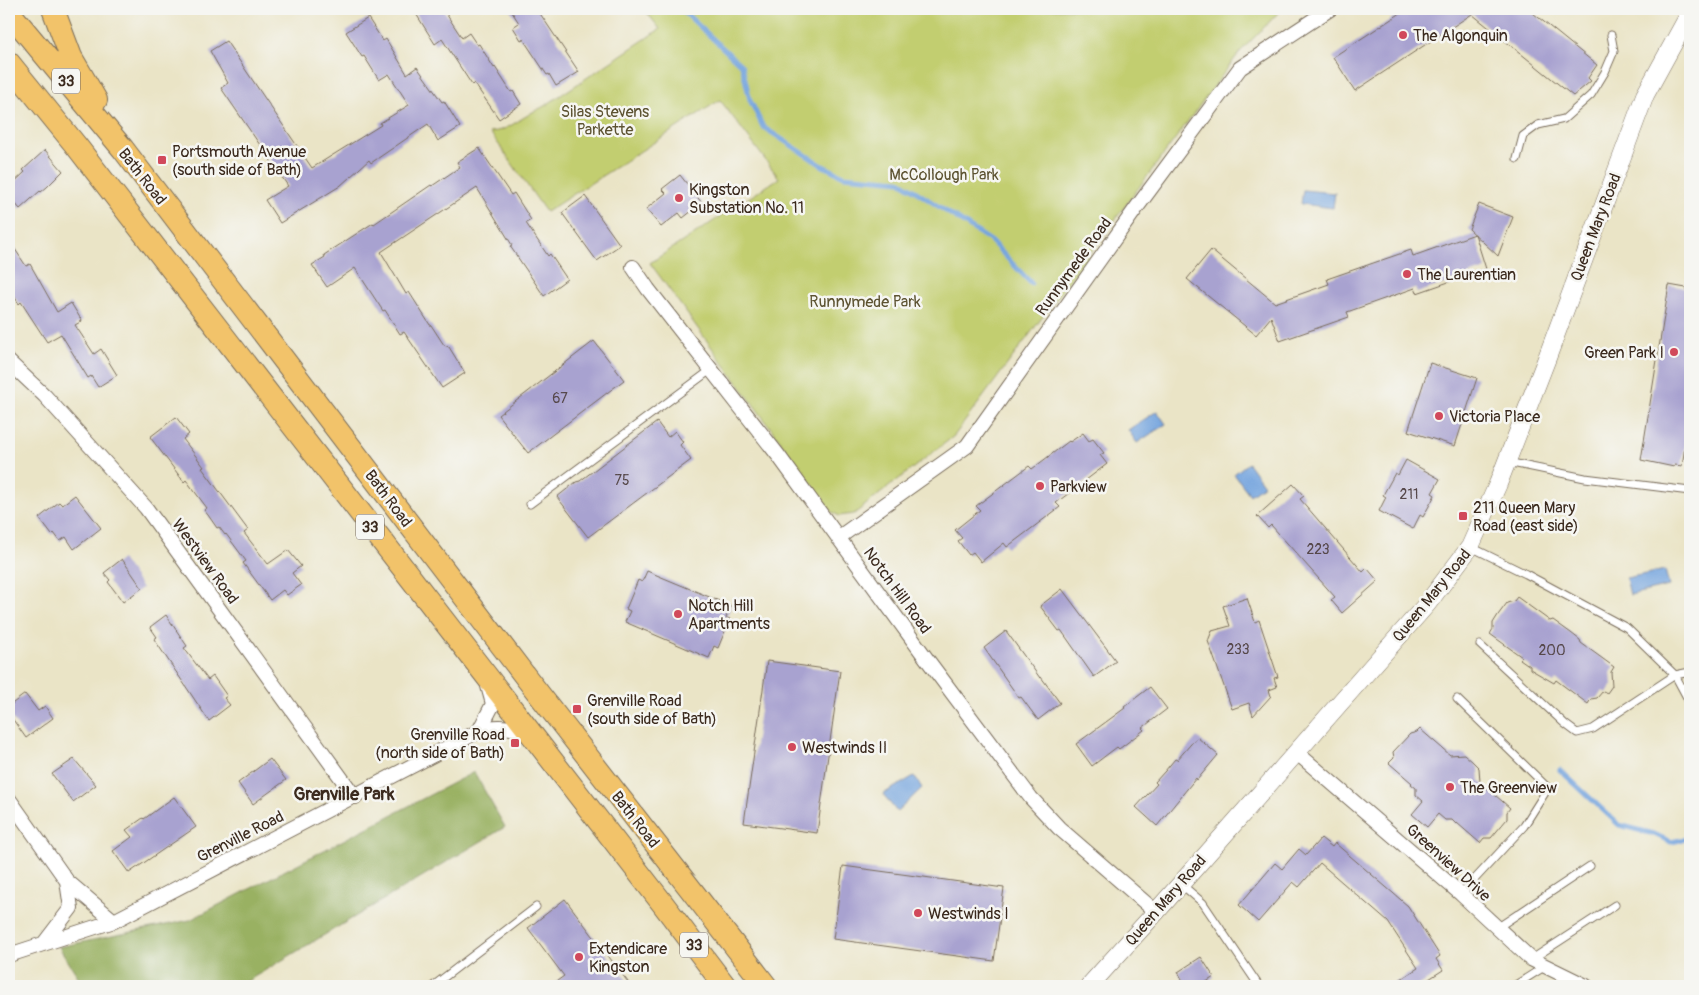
<svg xmlns="http://www.w3.org/2000/svg" width="1699" height="995" viewBox="0 0 1699 995" font-family="Pangolin,sans-serif">
<style>
.green{fill:#c2ce70;stroke:#7e7c47}
.forest{fill:#99b162;stroke:#6a6e40}
.water{fill:#75a4de;stroke:#58677e}
.lines{fill:none;stroke-linecap:round;stroke-linejoin:round}
.stream{stroke:#75a4de;stroke-width:5}
.building{fill:#a8a2d0}
.service-casing{stroke:#786b59;stroke-width:9}
.minor-casing{stroke:#786b59;stroke-width:16}
.tertiary-casing{stroke:#786b59;stroke-width:19}
.primary-casing{stroke:#786b59;stroke-width:24}
.service{stroke:#fff;stroke-width:7}
.minor{stroke:#fff;stroke-width:14}
.tertiary{stroke:#fff;stroke-width:18}
.primary{stroke:#f2c36a;stroke-width:22}
.poi-dot{fill:#d1495b;stroke:#f6f6f2;stroke-width:2}
.labels{text-anchor:middle;stroke-width:5;stroke-linejoin:round;paint-order:stroke}
.number-label{font-size:14px;fill:#56484a}
.shield{fill:#f6f6f2;stroke:#73675e;stroke-width:1}
.shield-label{font-size:15px;font-weight:bold;fill:#3b2a1e}
.poi-label{font-size:16px;fill:#3b2a1e;stroke:#f6f6f2;text-anchor:start}
.park-label{font-size:16px;fill:#5d5332;stroke:#f6f6f2}
.street-label{font-size:16px;fill:#3b2a1e;stroke:#f6f6f2}
.neighbourhood-label{font-size:18px;font-weight:bold;fill:#3b2a1e;stroke:#f6f6f2}
</style>
<rect width="100%" height="100%" fill="#f6f6f2"/>
<filter id="ink" filterUnits="userSpaceOnUse"><feTurbulence type="fractalNoise" baseFrequency=".02" numOctaves="2"/><feDisplacementMap in="SourceGraphic" scale="10" xChannelSelector="R" yChannelSelector="G"/><feConvolveMatrix kernelMatrix="1 2 1 2 8 2 1 2 1" color-interpolation-filters="sRGB"/></filter>
<filter id="wash" filterUnits="userSpaceOnUse"><feTurbulence type="fractalNoise" baseFrequency=".0096" numOctaves="4" result="noise"/><feDisplacementMap in="SourceGraphic" scale="20" xChannelSelector="R" yChannelSelector="G"/><feGaussianBlur stdDeviation="1.12" result="paint"/><feColorMatrix in="noise" values="0 0 0 0 0 0 0 0 0 0 0 0 0 0 0 0 0 1.4 0 .05"/><feComposite in="paint" operator="in"/></filter>
<g filter="url(#wash)">
<rect width="100%" height="100%" fill="#eae4c6"/>
<path class="green" d="M644,9H1282L1239,53L954,436L854,514L839,516L832,512L650,263L779,178L720,100L546,212L490,132C506,131 514,123 528,115C533,111 540,109 546,105L660,29Z"/>
<path class="forest" d="M474,772L505,827L239,986H84L59,947L190,920Z"/>
<path class="water" d="M1303,190L1335,193L1333,208L1301,204Z
M1157,411L1166,424L1137,443L1128,430Z
M1248,463L1264,485L1250,495L1234,474Z
M1665,570L1669,586L1630,595L1626,578Z
M914,776L922,788L897,812L883,794Z"/>
<g class="lines">
<path class="stream" d="M681,9L742,66L750,100L763,127L823,166L844,176L900,181L991,241L1031,283
M1560,770L1619,825L1654,834L1671,842L1690,838"/>
</g>
<g id="blocks">
<path class="building" d="M413,9H443L462,38L469,33L477,45L479,44L494,68L495,67L511,92L513,91L521,104L499,119L474,83L472,85L442,39L435,44Z
M510,9H537L579,72L556,86L549,74L547,75L523,39L521,40L513,27L519,23Z
M1407,9H1528L1597,65L1588,78L1591,81L1573,96L1472,14L1355,91L1333,57Z
M368,18L383,41L386,39L407,74L417,67L442,102L444,101L460,127L438,141L428,124L371,163L369,160L340,186L280,223L265,200L288,186L221,88L228,83L210,51L226,41L312,168L381,125L380,123L409,105L389,74L379,80L364,56L362,57L346,32Z
M479,148L511,195L514,193L531,220L526,223L548,256L550,254L567,279L544,296L510,246L512,245L477,188L381,252L406,294L409,292L430,325H431L444,345L449,347L465,373L442,388L404,332L400,334L385,310L383,311L355,268L327,287L312,265L325,257L324,255L373,223L374,224L431,185L432,186L460,167L457,162Z
M45,150L63,171L47,187L41,192L40,191L20,209L9,196V187L25,172L23,170Z
M680,175L702,203L683,218L679,213L661,227L646,209L666,193L662,189Z
M585,196L620,245L597,261L562,213Z
M1479,204L1513,217L1498,256L1469,229Z
M1475,234L1486,269L1417,293L1415,288L1347,312L1349,317L1280,341L1271,317L1256,335L1187,279L1211,250L1275,303L1329,284L1327,279L1411,250L1413,256Z
M9,240L26,266L30,264L57,312L71,303L82,321L75,325L94,354L101,349L117,375L98,387L91,376L88,378L61,334L47,342L21,302L19,304L9,288Z
M1669,285L1686,288V289L1690,290V414L1682,466L1675,465L1674,467L1641,460Z
M594,341L624,380L528,453L498,415Z
M1430,363L1477,378L1455,446L1408,431Z
M176,417L189,434L183,439L204,467L202,468L248,530L244,533L268,564L288,550L301,566L292,573L301,585L287,595L283,590L270,600L243,563L246,561L226,534L225,535L219,527L217,528L208,515L204,510L207,508L186,480L184,482L150,437Z
M657,422L668,437L675,431L683,442L680,445L691,460L588,537L557,497L576,482L580,481Z
M1083,433L1089,441L1093,439L1104,453L1100,455L1107,464L1056,503L1060,507L1007,547L1004,543L981,562L973,552L969,555L958,541L962,538L955,530L980,510L976,506L1029,466L1032,469L1069,441L1070,442Z
M1406,460L1440,479L1432,493L1435,495L1423,517L1420,515L1413,529L1379,511L1386,497L1383,495L1395,473L1398,475Z
M1293,484L1304,496L1300,499L1363,572L1367,568L1378,581L1342,613L1331,600L1335,597L1271,525L1268,528L1257,516Z
M75,495L101,528L74,549L66,537L60,541L54,533L52,535L39,518L59,502L62,505Z
M122,559L142,588L123,602L108,582L110,580L104,573Z
M647,571L731,606L726,618L730,619L718,648L714,646L709,658L625,622L630,611L626,609L638,580L642,582Z
M1062,589L1116,661L1094,677L1061,630L1059,631L1040,606Z
M1517,597L1550,621L1553,620L1571,633L1580,640L1581,643L1614,667L1611,672L1612,686L1607,693L1603,691L1597,698L1591,699L1588,704L1556,680L1554,683L1530,669V666L1520,659L1522,657L1490,634L1493,629V623L1498,615L1507,603L1514,601Z
M1247,598L1255,622L1259,620L1278,677L1274,678L1277,687L1269,690L1271,696L1253,716L1249,703L1232,709L1208,641L1212,631L1230,626L1223,606Z
M166,615L187,646L184,648L208,680L213,676L227,696L224,698L230,705L209,721L154,639L157,637L150,627Z
M1006,631L1040,678L1041,677L1060,703L1038,720L1021,697L1019,698L984,648Z
M767,661L840,671L817,833L744,823Z
M1150,687L1167,709L1142,728L1144,730L1119,749L1117,747L1092,766L1076,744L1125,708L1124,707Z
M25,694L38,711L45,706L53,718L26,738L9,714V706Z
M1420,729L1450,755L1464,754L1473,762L1479,768L1480,782L1510,808L1507,812V819L1491,838H1484L1480,843L1457,823L1456,824L1452,820H1445L1438,814L1427,827L1412,814L1423,801L1416,795V788L1411,784L1412,783L1389,763L1394,758L1393,752L1410,734L1417,732Z
M1197,737L1218,755L1197,780L1196,778L1157,826L1136,807L1157,784L1155,782L1165,771L1175,759L1177,760Z
M74,759L96,785L73,802L52,774Z
M270,759L286,780L253,804L238,783Z
M174,797L196,827L129,873L113,851L132,837L126,830L143,818L144,819Z
M1321,838L1332,847L1335,843L1408,906L1440,956L1436,959L1443,970L1418,986H1390L1418,968L1388,922L1320,863L1299,887L1293,882L1258,922L1239,905L1275,863L1282,869L1299,849L1306,855Z
M843,866L1004,888L994,961L833,939Z
M565,899L631,986H550L564,976L528,928Z
M1201,957L1214,977L1200,986H1186L1178,972Z"/>
</g>
</g>
<g filter="url(#ink)">
<use href="#blocks" fill-opacity="0" stroke="#786b59" stroke-width="1"/>
<g class="lines">
<g class="service-casing">
<path id="service" d="M1517,159L1523,136L1538,125L1564,119L1591,95L1605,72L1614,51L1611,35
M1507,462L1585,478L1690,491
M530,504L712,369
M1471,547L1526,574L1627,628L1675,675L1690,703
M1480,645L1565,724L1577,733L1593,729L1675,675L1690,672
M1457,699L1548,788L1524,826L1461,894
M1181,884L1203,903L1259,986
M1497,928L1590,866
M1532,959L1615,905
M433,986L536,907
M1514,986L1544,967"/>
</g>
<g class="minor-casing">
<path id="minor" d="M633,267L648,289L778,455L926,658L1031,798L1059,828L1156,912
M9,362L45,396L146,508L355,797
M838,538L967,446L1137,207L1240,68L1330,9
M479,731L493,704L488,686
M1296,752L1461,894L1531,959L1586,986
M9,799L67,881L114,921
M45,942L71,908L67,881
M9,955L114,921L479,731C498,724 509,728 528,731"/>
</g>
<g class="tertiary-casing">
<path id="tertiary" d="M1089,986L1156,912L1427,604L1470,547L1498,484L1547,358L1645,95L1690,13"/>
</g>
<g class="primary-casing">
<path id="primary" d="M53,9L71,57L96,100
M9,12L123,149L528,680L766,986
M9,63L78,148L663,904L725,986"/>
</g>
<use href="#service" class="service"/>
<use href="#minor" class="minor"/>
<use href="#tertiary" class="tertiary"/>
<use href="#primary" class="primary"/>
</g>
</g>
<g class="poi-dot">
<circle cx="1403" cy="35" r="5"/>
<rect x="157" y="155" width="10" height="10" rx="2.5"/>
<circle cx="679" cy="198" r="5"/>
<circle cx="1407" cy="274" r="5"/>
<circle cx="1674" cy="352" r="5"/>
<circle cx="1439" cy="416" r="5"/>
<circle cx="1040" cy="486" r="5"/>
<rect x="1458" y="511" width="10" height="10" rx="2.5"/>
<circle cx="678" cy="614" r="5"/>
<rect x="572" y="704" width="10" height="10" rx="2.5"/>
<rect x="510" y="738" width="10" height="10" rx="2.5"/>
<circle cx="792" cy="747" r="5"/>
<circle cx="1450" cy="787" r="5"/>
<circle cx="918" cy="913" r="5"/>
<circle cx="579" cy="957" r="5"/>
</g>
<g class="labels">
<g class="number-label">
<text x="560" y="403">67</text>
<text x="622" y="485">75</text>
<text x="1409" y="499">211</text>
<text x="1318" y="554">223</text>
<text x="1238" y="654">233</text>
<text x="1552" y="655">200</text>
</g>
<g class="shield">
<rect x="52" y="68.5" width="28" height="25" rx="4"/>
<rect x="356" y="514.5" width="28" height="25" rx="4"/>
<rect x="680" y="932.5" width="28" height="25" rx="4"/>
</g>
<g class="shield-label">
<text x="66" y="86">33</text>
<text x="370" y="532">33</text>
<text x="694" y="950">33</text>
</g>
<g class="poi-label">
<text x="1413" y="41">The Algonquin</text>
<text x="172" y="157">Portsmouth Avenue<tspan x="172" dy="18">(south side of Bath)</tspan></text>
<text x="689" y="195">Kingston<tspan x="689" dy="18">Substation No. 11</tspan></text>
<text x="1417" y="280">The Laurentian</text>
<text x="1664" y="358" text-anchor="end">Green Park I</text>
<text x="1449" y="422">Victoria Place</text>
<text x="1050" y="492">Parkview</text>
<text x="1473" y="513">211 Queen Mary<tspan x="1473" dy="18">Road (east side)</tspan></text>
<text x="688" y="611">Notch Hill<tspan x="688" dy="18">Apartments</tspan></text>
<text x="587" y="706">Grenville Road<tspan x="587" dy="18">(south side of Bath)</tspan></text>
<text x="505" y="740" text-anchor="end">Grenville Road<tspan x="505" dy="18">(north side of Bath)</tspan></text>
<text x="802" y="753">Westwinds II</text>
<text x="1460" y="793">The Greenview</text>
<text x="928" y="919">Westwinds I</text>
<text x="589" y="954">Extendicare<tspan x="589" dy="18">Kingston</tspan></text>
</g>
<g class="park-label">
<text x="605" y="117">Silas Stevens<tspan x="605" dy="18">Parkette</tspan></text>
<text x="944" y="180">McCollough Park</text>
<text x="865" y="307">Runnymede Park</text>
</g>
<g class="street-label">
<text transform="translate(143 176) rotate(52)" y="6">Bath Road</text>
<text transform="translate(1595 227) rotate(-69)" y="6">Queen Mary Road</text>
<text transform="translate(1073 266) rotate(-54)" y="6">Runnymede Road</text>
<text transform="translate(389 498) rotate(53)" y="6">Bath Road</text>
<text transform="translate(206 561) rotate(54)" y="6">Westview Road</text>
<text transform="translate(898 590) rotate(54)" y="6">Notch Hill Road</text>
<text transform="translate(1431 595) rotate(-51)" y="6">Queen Mary Road</text>
<text transform="translate(636 819) rotate(52)" y="6">Bath Road</text>
<text transform="translate(240 836) rotate(-27)" y="6">Grenville Road</text>
<text transform="translate(1449 862) rotate(42)" y="6">Greenview Drive</text>
<text transform="translate(1165 900) rotate(-49)" y="6">Queen Mary Road</text>
</g>
<g class="neighbourhood-label">
<text x="344" y="800">Grenville Park</text>
</g>
</g>
<rect width="1699" height="995" fill="none" stroke="#f6f6f2" stroke-width="30"/>
</svg>
